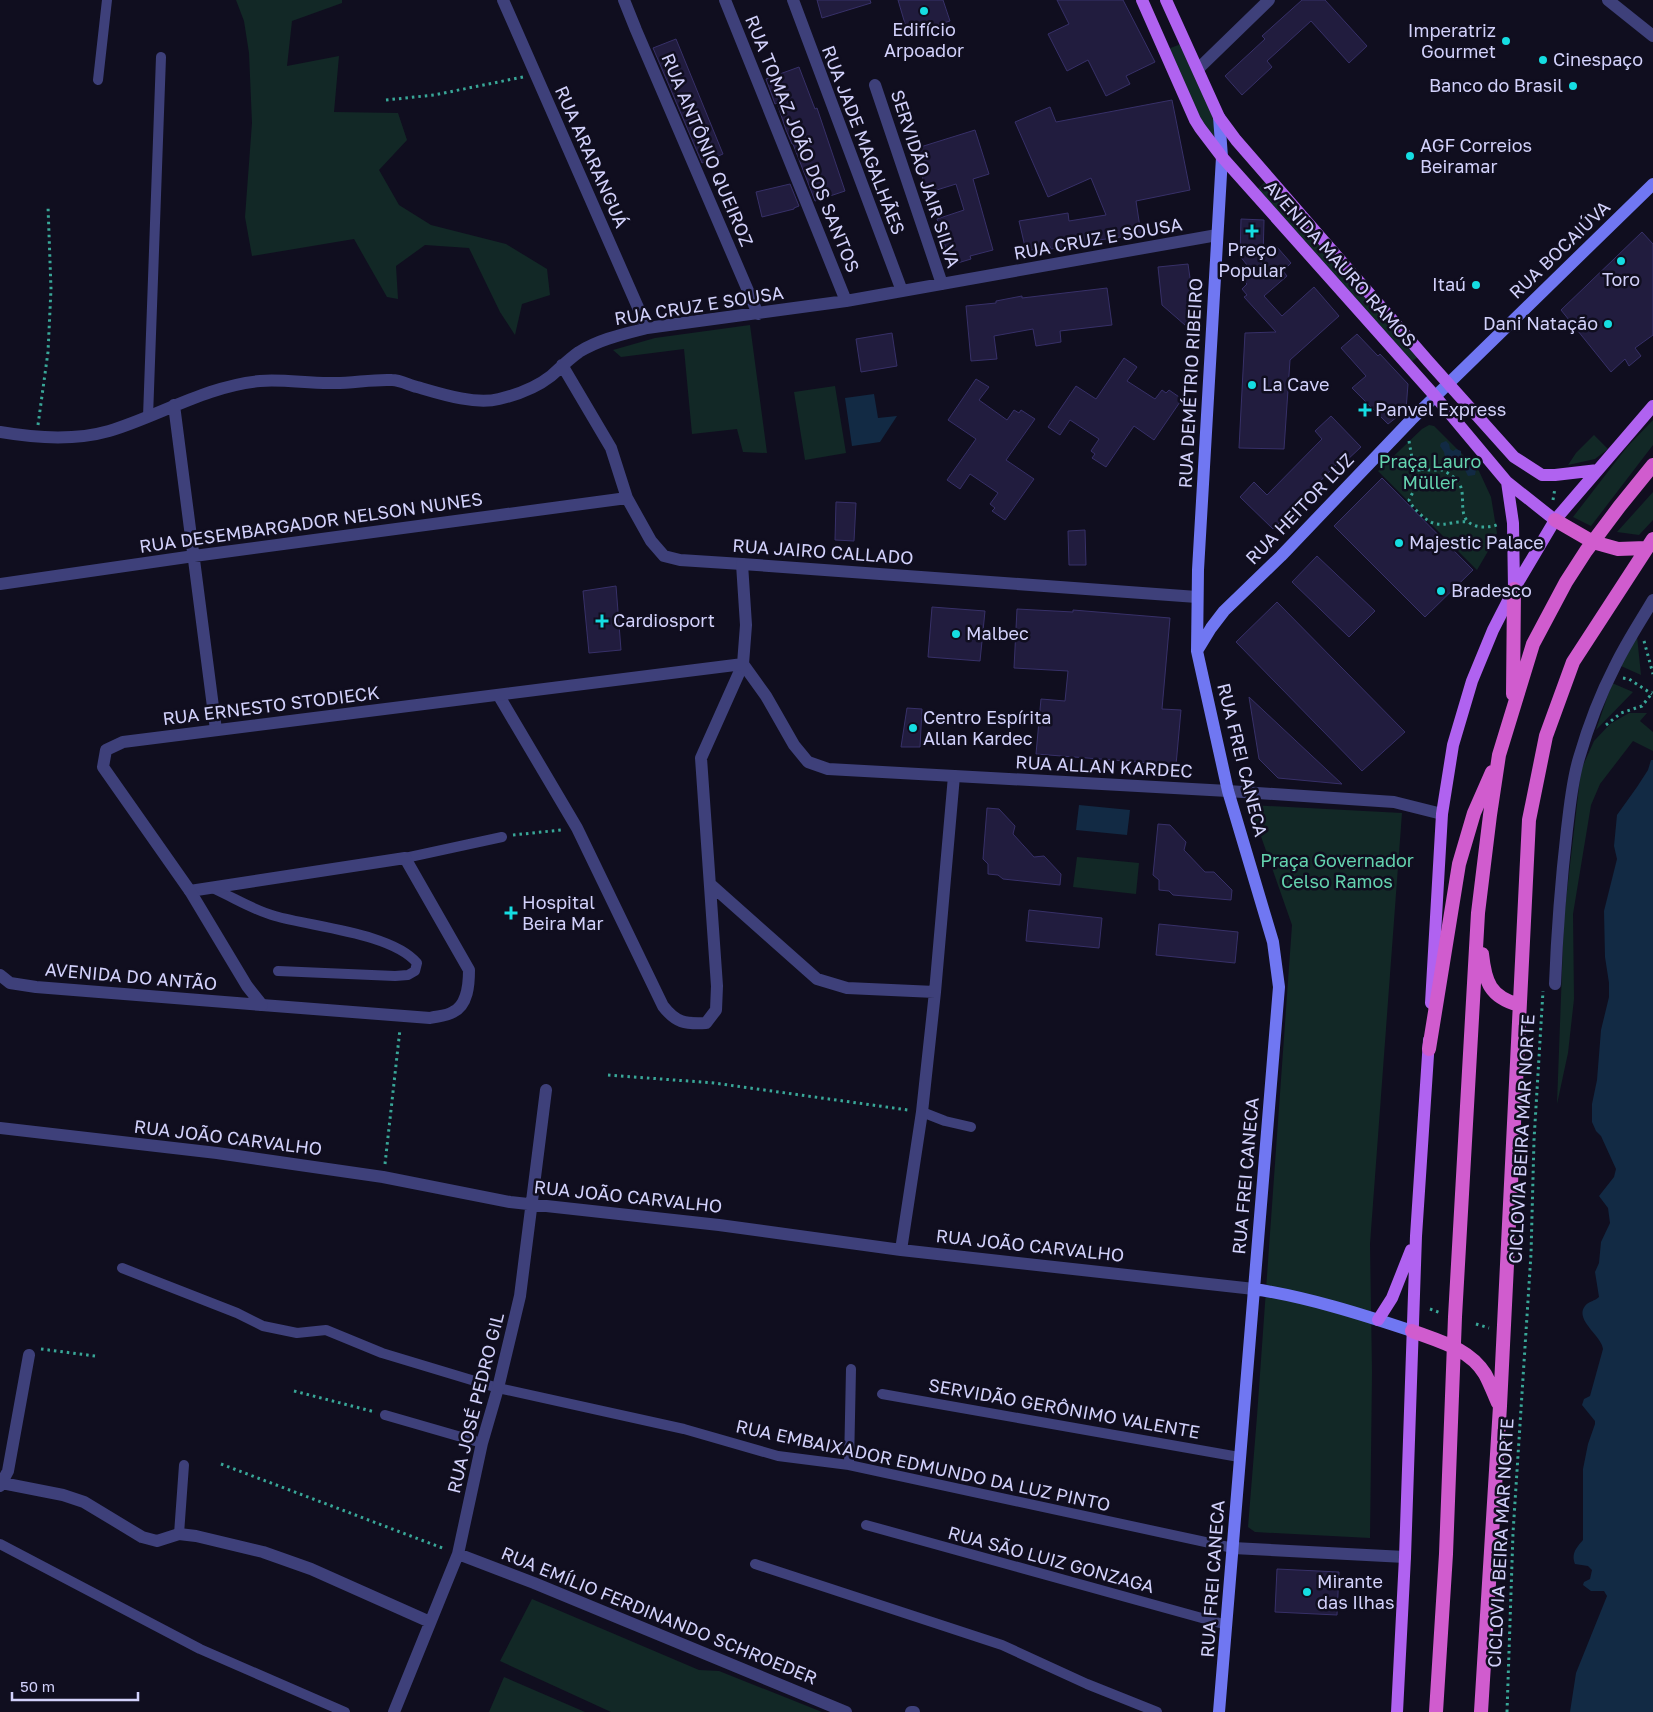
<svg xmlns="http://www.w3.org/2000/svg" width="1653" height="1712" viewBox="0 0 1653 1712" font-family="'Golos Text',sans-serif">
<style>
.green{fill:#122826}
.water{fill:#122a44}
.building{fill:#211c3e;stroke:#373068}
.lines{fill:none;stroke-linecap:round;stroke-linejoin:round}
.path{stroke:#39a798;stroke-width:3;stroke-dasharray:2.5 4;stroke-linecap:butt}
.service{stroke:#3e407a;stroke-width:10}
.pedestrian{stroke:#3e407a;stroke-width:12}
.minor{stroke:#3e407a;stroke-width:12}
.tertiary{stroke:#3e407a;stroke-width:12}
.secondary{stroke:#7077f2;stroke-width:12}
.primary{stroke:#b062f0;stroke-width:12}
.trunk{stroke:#d05cce;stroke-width:14}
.poi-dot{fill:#15dde2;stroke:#100e1f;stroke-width:2}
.labels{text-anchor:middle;stroke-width:5;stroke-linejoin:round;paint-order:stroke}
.poi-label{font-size:18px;fill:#d2d1fb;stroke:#100e1f;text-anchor:start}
.street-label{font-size:18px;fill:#d2d1fb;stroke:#100e1f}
.park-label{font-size:18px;fill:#64d3af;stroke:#100e1f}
</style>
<rect width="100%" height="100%" fill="#100e1f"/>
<path class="green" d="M236,0H342V3L292,21L287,66L339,56L334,112L398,113L407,140L379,170L399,205L431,225L506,244L547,269L550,295L522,304L515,335L500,312L469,248L425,245L396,266L398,299L387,297L354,239L252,256L245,217L252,123L249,53L244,21Z
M1181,44L1214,117L1215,140L1200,121L1168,49Z
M1265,182L1419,356L1410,363L1257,190Z
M750,325L767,453L743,452L737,429L692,434L684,349L621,357L613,350L655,338Z
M835,386L846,453L805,460L794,392Z
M1653,420V445L1591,526L1573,517L1627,447Z
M1429,425L1434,426L1479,471L1491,497L1497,533L1494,541L1477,570L1378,471L1422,429Z
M1594,435L1608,449L1595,459L1568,465L1576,453Z
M1653,492V520L1639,535L1617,532Z
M1637,636L1641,675L1621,666Z
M1612,683L1633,692L1596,730Z
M1629,713H1647L1640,721L1653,732V751L1633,741L1600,784L1591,805L1573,914L1574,999L1568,1053L1557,1104L1564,917L1581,770L1594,741L1610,724Z
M1250,805L1402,813L1370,1244L1372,1372L1370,1538L1255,1532L1248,1527L1257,1416L1292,925Z
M1077,857L1139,863L1136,894L1073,887Z
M532,1599L699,1670L719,1671L822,1712H611L500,1661Z
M504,1677L585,1712H489Z"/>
<path class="water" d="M874,394L878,418L897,416L880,442L852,446L845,398Z
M1446,441L1449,444L1450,449L1453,451L1456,449L1461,451V458L1464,461L1467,460L1471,461L1476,470L1475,475L1468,476L1463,466L1458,468L1456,466L1455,459L1452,457L1448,458L1445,457L1444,452L1440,446L1441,443Z
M1651,760H1653V1712H1570L1576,1673L1607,1596L1604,1591H1591L1583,1585L1584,1582L1590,1579L1592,1570L1588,1566L1575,1564C1571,1554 1576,1548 1583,1540V1469L1588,1444L1595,1424V1421L1582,1405L1584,1399L1590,1396L1603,1349C1602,1336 1574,1320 1585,1306C1589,1301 1595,1301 1599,1297L1595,1272L1599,1263L1601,1242L1610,1223L1608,1208L1599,1196L1614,1177L1616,1169L1601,1136L1596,1131L1592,1122V1104L1597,1080L1601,1030L1609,997V983L1605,957L1604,911L1617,859L1614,846L1617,815L1637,787L1648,770Z
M1079,805L1130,810L1127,835L1076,830Z"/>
<path class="building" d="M817,0H870L871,3L822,18Z
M898,0H943L950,21L908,34Z
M1057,0H1123L1155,62L1126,76L1130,84L1106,96L1088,60L1067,71L1048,34L1069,24Z
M1302,0H1325L1367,46L1349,63L1311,21L1267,61L1272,67L1242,95L1225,76L1265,39L1262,36Z
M676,39L723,154L702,163L653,48Z
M799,67L815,109L817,108L845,191L815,201L793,144H792L786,130L777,103L775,104L766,79Z
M1172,100L1190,190L1136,201L1141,234L1099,240V241L1051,249L1050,246L1026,251L1019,221L1068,213L1069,221L1106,215L1091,178L1048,197L1015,122L1050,107L1056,122Z
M975,130L989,174L973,179L993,250L970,256L971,259L951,265L937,219L964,210L956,184L927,193L914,149Z
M790,184L799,206L794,208V209L762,217L756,192Z
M1241,219L1264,220L1263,259L1277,247L1291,263L1283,271L1287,276L1264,296L1282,316L1314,287L1339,316L1290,360L1284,449L1239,448L1245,333L1276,332L1244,297L1247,295L1242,289L1247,284L1242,279L1248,274L1243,269L1247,265L1240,256Z
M1642,232L1653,244V335L1635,348L1641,356L1629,366L1625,359L1611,372L1561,310Z
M1188,264L1191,285H1196L1193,332L1162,305L1158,267Z
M1107,288L1112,325L1060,331L1061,342L1036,346L1033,329L994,336L997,359L971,361L966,306L996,303V301L1022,296V298Z
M892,333L897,366L861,372L856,339Z
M1357,334L1378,356L1380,354L1408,384L1406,410L1388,424L1352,388L1366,376L1341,348Z
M1124,358L1137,367L1127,381L1155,399L1162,390L1166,393L1169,390L1182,399L1154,440L1134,426L1106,467L1092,458L1095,454L1091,451L1099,439L1070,420L1060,435L1048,427L1076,386L1096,399Z
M976,379L989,387L979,400L1007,420L1014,410L1019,413L1021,410L1035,419L1006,460L1034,479L1005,520L992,511L995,508L990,504L998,493L970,474L960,489L947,480L976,439L948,420Z
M1331,416L1361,447L1345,462L1342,459L1273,529L1240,497L1254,482L1267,495L1322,439L1315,431Z
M1382,478L1473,570L1425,617L1334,526Z
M836,502L856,503L854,541L835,540Z
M1085,530L1086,565H1069L1068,531Z
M1317,556L1375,611L1349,637L1292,582Z
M616,586L621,650L589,653L583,591Z
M1277,602L1405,732L1362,771L1236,642Z
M932,607L985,611L980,661L928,657Z
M1017,609L1073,612V610L1170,618L1162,709L1181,710L1176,765L1036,754L1041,699L1065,701L1068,671L1014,668Z
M1249,697L1342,784L1278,778L1259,759Z
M907,708L922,709L920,747H901Z
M987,808L999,809L1015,826L1013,834L1034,857L1044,856L1061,874L1060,885L1003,879L998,875L988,874V864L983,859Z
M1158,824L1170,825L1186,842L1184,850L1205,872H1214L1232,890L1231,900L1173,895L1169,891L1159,890V880L1153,875Z
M1029,910L1102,918L1099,948L1026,941Z
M1159,924L1238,932L1235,963L1156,955Z
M1277,1569L1339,1572L1337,1615L1275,1612Z"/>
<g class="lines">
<path class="path" d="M386,100L434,95L523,77
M38,425L48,352L51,289L48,206
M1409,441L1412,458L1419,469L1427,470H1442C1449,473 1457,479 1460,485C1467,500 1454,523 1481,527C1488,527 1494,527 1500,523
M1419,469L1420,478L1409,500C1411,505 1415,509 1419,513C1439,533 1446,520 1469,522
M1553,500L1555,488
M1644,641L1653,674
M1623,678L1629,679L1652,694
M1606,725L1621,713L1642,706L1653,692
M513,835L561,830
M608,1075L714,1083L908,1110
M385,1164L400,1029
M1430,1309L1441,1313
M1476,1324L1489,1328
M41,1349L95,1356
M294,1391L375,1412
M221,1464L445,1549
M1507,1712L1513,1533L1531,1254L1534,1140L1543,991"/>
<path class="service" d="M98,80L107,0
M148,417L161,57
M405,858L502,837
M212,888C233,897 253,910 275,916C313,927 392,933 417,963L415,971L408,975L395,976L278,971
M922,1112L945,1121L971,1127
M122,1268L237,1313L263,1326L297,1333L326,1330L382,1353L498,1388L684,1429L778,1456L849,1465L1233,1548
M882,1394L1239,1457
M385,1415L482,1443
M849,1465L851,1369
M866,1525L1227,1625
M179,1534L184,1465
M0,1544L200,1649L345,1712
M755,1564L1002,1645L1087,1684L1157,1712"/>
<path class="pedestrian" d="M1555,984C1557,932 1561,881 1567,829C1570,805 1572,781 1579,758C1588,727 1600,695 1615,666C1626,643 1640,622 1653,600"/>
<path class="minor" d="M503,0L647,328
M624,0L636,30L758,314
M725,0L846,301
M793,0L902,291
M875,85L942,284
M562,365L611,448L627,498L651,541L664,556L680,560L742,564
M174,405L216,730
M0,432C35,438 74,441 109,431C159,416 206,386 260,381C285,379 310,384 335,383C354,383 373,379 392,380C400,380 409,385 417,387C441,394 475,405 499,399C516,395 537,387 551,376C560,368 569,359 579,352C600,339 624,334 647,328L846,301L1217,235
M0,584L194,556L627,498
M499,696L577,828L663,1006C676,1023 685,1024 706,1023L716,1010L717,986L701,758L743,664
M710,884L817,979L847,988L935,992L954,776
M190,891L405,858L469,970C469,984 468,1005 453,1012C447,1016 438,1016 430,1018L262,1005
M0,1128L217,1153L383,1177L510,1202L719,1225L901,1250L1254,1289
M901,1250L922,1112L935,992
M2,1483L63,1495L84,1502L142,1537L157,1541L179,1534L196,1536L263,1552L311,1569L430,1622
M0,1486L8,1471L29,1355
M1233,1548L1405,1557
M458,1554L534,1583L846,1712
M394,1712L458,1554L482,1443L498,1388L520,1296L546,1090
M911,1712H914"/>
<path class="tertiary" d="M1608,0L1653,36
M1198,69L1269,0
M1197,597L742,564L746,625L743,664L766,696L794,745L808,762L828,769L1228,791L1394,802L1442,814
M0,975L10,983L36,987L262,1005
M262,1005L247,986L190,891L103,767L106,750L123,742L743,664"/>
<path class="secondary" d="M1197,651L1211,628L1224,611L1281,556L1411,420L1653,184
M1254,1289C1307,1297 1361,1314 1412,1331
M1219,1712L1279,987L1273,942L1228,791L1197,651L1198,570L1222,157L1219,117"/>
<path class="primary" d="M1142,0L1195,120L1200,128L1222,157L1435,396L1507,482L1555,520
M1166,0L1219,117L1236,140L1428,361L1514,457L1542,475H1555L1598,470
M1507,482L1513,523L1514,589
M1431,1003L1442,814L1453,745L1472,681L1493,630L1514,589L1555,520L1653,406
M1378,1320L1392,1298L1411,1250
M1397,1712L1405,1557L1416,1236L1429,1040"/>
<path class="trunk" d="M1555,520L1593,542L1618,549L1646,548
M1513,694L1514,589
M1482,954C1485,982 1490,997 1519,1005
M1429,1049L1459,864L1474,813L1492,772
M1412,1331C1438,1341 1469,1348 1485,1374C1490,1383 1494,1394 1498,1403
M1436,1712L1446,1554L1455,1317L1478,913L1490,815L1499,755L1533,644L1566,582L1586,551L1619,507L1653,465
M1481,1712L1500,1406L1529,820L1546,736L1573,662L1653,539"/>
</g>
<g class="poi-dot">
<circle cx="924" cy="11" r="5"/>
<circle cx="1506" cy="41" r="5"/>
<circle cx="1543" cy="60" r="5"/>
<circle cx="1573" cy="86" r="5"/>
<circle cx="1410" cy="156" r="5"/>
<path d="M1249.5 223.5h5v5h5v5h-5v5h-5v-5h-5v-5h5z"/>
<circle cx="1621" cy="261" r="5"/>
<circle cx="1476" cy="285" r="5"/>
<circle cx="1608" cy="324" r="5"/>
<circle cx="1252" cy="385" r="5"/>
<path d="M1362.5 402.5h5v5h5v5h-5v5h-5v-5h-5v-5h5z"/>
<circle cx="1399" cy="543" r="5"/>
<circle cx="1441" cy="591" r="5"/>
<path d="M599.5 613.5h5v5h5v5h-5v5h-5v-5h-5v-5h5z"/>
<circle cx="956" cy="634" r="5"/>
<circle cx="913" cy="728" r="5"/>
<path d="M508.5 905.5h5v5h5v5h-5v5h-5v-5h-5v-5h5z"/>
<circle cx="1307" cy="1592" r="5"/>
</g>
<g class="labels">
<g class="poi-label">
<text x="924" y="36" text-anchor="middle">Edifício<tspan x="924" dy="21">Arpoador</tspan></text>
<text x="1496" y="37" text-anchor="end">Imperatriz<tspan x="1496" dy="21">Gourmet</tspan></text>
<text x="1553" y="66">Cinespaço</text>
<text x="1563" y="92" text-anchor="end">Banco do Brasil</text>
<text x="1420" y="152">AGF Correios<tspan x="1420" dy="21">Beiramar</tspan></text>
<text x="1252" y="256" text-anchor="middle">Preço<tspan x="1252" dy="21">Popular</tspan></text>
<text x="1621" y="286" text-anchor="middle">Toro</text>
<text x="1466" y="291" text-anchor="end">Itaú</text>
<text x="1598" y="330" text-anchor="end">Dani Natação</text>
<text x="1262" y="391">La Cave</text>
<text x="1375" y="416">Panvel Express</text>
<text x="1409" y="549">Majestic Palace</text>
<text x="1451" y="597">Bradesco</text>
<text x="613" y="627">Cardiosport</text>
<text x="966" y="640">Malbec</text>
<text x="923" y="724">Centro Espírita<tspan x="923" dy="21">Allan Kardec</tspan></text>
<text x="522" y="909">Hospital<tspan x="522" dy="21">Beira Mar</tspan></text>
<text x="1317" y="1588">Mirante<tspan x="1317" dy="21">das Ilhas</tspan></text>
</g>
<g class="street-label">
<text transform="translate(863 140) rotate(69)" y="6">RUA JADE MAGALHÃES</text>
<text transform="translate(802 144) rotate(68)" y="6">RUA TOMAZ JOÃO DOS SANTOS</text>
<text transform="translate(707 150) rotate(67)" y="6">RUA ANTÔNIO QUEIROZ</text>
<text transform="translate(591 157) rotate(66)" y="6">RUA ARARANGUÁ</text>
<text transform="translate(925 179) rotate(72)" y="6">SERVIDÃO JAIR SILVA</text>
<text transform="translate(1098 239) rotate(-10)" y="6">RUA CRUZ E SOUSA</text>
<text transform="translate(1560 250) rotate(-44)" y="6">RUA BOCAIÚVA</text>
<text transform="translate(1340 264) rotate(48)" y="6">AVENIDA MAURO RAMOS</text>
<text transform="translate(699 306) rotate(-9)" y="6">RUA CRUZ E SOUSA</text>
<text transform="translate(1191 383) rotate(-87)" y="6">RUA DEMÉTRIO RIBEIRO</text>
<text transform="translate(1300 509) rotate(-46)" y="6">RUA HEITOR LUZ</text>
<text transform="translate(311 523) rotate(-8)" y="6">RUA DESEMBARGADOR NELSON NUNES</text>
<text transform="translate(823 552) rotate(4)" y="6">RUA JAIRO CALLADO</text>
<text transform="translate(271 706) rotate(-7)" y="6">RUA ERNESTO STODIECK</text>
<text transform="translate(1242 760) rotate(76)" y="6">RUA FREI CANECA</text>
<text transform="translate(1104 767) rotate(3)" y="6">RUA ALLAN KARDEC</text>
<text transform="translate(131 977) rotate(5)" y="6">AVENIDA DO ANTÃO</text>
<text transform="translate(228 1138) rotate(7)" y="6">RUA JOÃO CARVALHO</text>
<text transform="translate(1522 1139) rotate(-87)" y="6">CICLOVIA BEIRA MAR NORTE</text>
<text transform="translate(1246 1176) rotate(-85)" y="6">RUA FREI CANECA</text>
<text transform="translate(628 1197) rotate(6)" y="6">RUA JOÃO CARVALHO</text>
<text transform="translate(1030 1246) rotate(6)" y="6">RUA JOÃO CARVALHO</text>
<text transform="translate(476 1403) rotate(-76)" y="6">RUA JOSÉ PEDRO GIL</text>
<text transform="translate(1064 1409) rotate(10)" y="6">SERVIDÃO GERÔNIMO VALENTE</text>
<text transform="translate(923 1466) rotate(12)" y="6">RUA EMBAIXADOR EDMUNDO DA LUZ PINTO</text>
<text transform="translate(1501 1543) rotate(-87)" y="6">CICLOVIA BEIRA MAR NORTE</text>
<text transform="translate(1051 1560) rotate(15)" y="6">RUA SÃO LUIZ GONZAGA</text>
<text transform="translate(1213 1579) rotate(-86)" y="6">RUA FREI CANECA</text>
<text transform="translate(659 1616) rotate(22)" y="6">RUA EMÍLIO FERDINANDO SCHROEDER</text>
</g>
<g class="park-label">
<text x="1430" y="468">Praça Lauro<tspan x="1430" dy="21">Müller</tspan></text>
<text x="1337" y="867">Praça Governador<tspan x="1337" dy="21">Celso Ramos</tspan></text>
</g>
</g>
<path d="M12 1692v8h126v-8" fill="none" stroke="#d2d1fb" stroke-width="2.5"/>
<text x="20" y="1692" font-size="15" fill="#d2d1fb" stroke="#100e1f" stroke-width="4" paint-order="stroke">50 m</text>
</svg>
